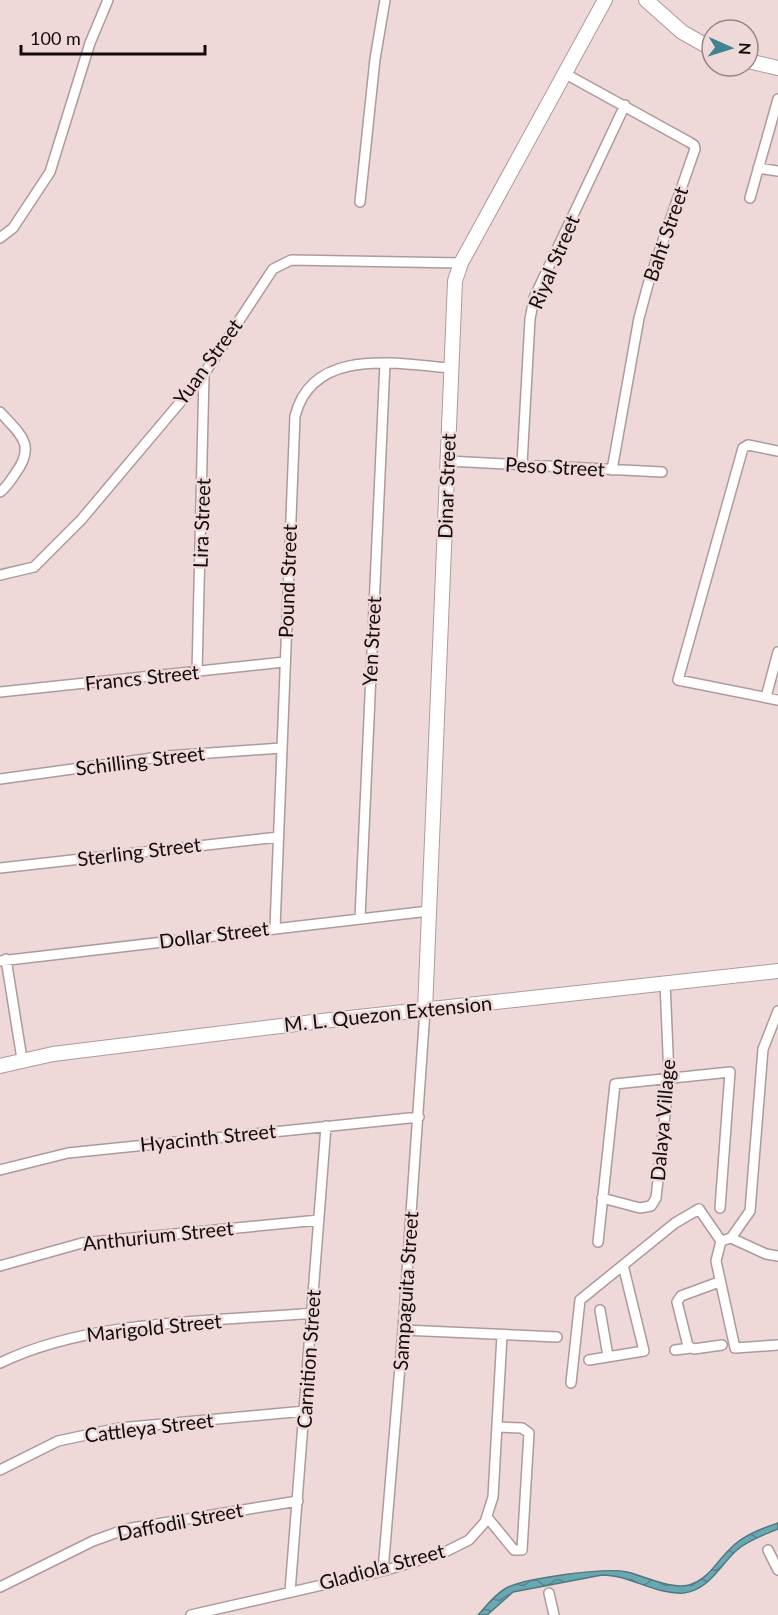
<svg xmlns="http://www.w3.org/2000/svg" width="778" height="1615" viewBox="0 0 778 1615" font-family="Lato,sans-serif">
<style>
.water{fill:url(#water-waves);stroke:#4f7881;stroke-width:1.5}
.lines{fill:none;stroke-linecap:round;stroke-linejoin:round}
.street-casing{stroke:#af9a99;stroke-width:12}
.secondary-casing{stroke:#af9a99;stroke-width:16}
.street{stroke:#fff;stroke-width:9}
.secondary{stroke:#fff;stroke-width:14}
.labels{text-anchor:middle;stroke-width:5;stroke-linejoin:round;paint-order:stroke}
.street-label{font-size:20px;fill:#130c0c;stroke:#efd8d8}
</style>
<defs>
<pattern id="water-waves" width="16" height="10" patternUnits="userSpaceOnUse" patternTransform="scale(1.5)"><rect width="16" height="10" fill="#69a7b3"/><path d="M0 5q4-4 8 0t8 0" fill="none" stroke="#558690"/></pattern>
</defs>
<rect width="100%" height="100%" fill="#efd8d8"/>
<path class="water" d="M778,1523V1529C764,1535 748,1540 737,1550C720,1565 709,1590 684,1593C656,1595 630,1575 602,1575L513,1592L487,1615H478C487,1605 496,1593 508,1587C529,1578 605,1567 627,1572C645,1576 671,1590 689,1585C709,1579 716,1562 730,1549C743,1535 761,1529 778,1523Z"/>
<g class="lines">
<g class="street-casing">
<path id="street" d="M564,73L689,142L694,145L695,149L649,281L639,318L612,470
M758,168L778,171
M750,198L778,99
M360,202L375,59L385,0
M0,238L13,228L50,172L90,43L108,0
M0,412C20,434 37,445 15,474C11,480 6,488 0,492
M778,451L748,445L743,448L678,680L778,700
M448,461L662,472
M522,464L530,319L534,298L625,105
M0,575L34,567L81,520L204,374L273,269L291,260L461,263
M197,673L204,374
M0,692L284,662
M766,697L778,652
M0,779L167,756L281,748
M0,868L278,837
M360,918L385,363
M275,928L295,416C313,346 397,364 451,368
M6,959L22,1059
M0,961L429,911
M778,1011L763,1049L750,1211L731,1238L721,1241L716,1261L735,1348L778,1345
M0,1170L68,1153L419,1117
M602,1198L640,1208L651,1206L656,1198L669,1077L665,982
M731,1238L766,1254L778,1256
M598,1242L615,1084L730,1072L720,1208
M0,1266L82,1243L319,1220
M719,1282L681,1296L677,1302L688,1346L694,1349L722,1345
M600,1310L608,1356
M403,1330L557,1337
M675,1350L691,1348
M589,1360L644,1351L623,1265
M0,1363C91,1319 212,1322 312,1313
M571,1383L580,1300L675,1223L699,1209L721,1241
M0,1470L58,1441L119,1428L305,1411
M487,1517L514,1550H522L529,1433L522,1428L498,1427
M768,1550L778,1570
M383,1571L403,1330L425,1010
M0,1587L93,1541L126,1529L298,1501
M290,1592L326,1126
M549,1593L554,1615
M191,1615L383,1571L443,1553L469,1540L485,1522L493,1497L502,1335"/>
</g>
<g class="secondary-casing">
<path id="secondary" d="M646,0L682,32L712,49
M748,61L778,68
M425,1010L455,281L461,263L605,0
M0,1066L53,1054L313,1022L778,971"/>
</g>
<use href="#street" class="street"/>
<use href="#secondary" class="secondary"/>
</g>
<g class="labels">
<g class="street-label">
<text transform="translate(666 234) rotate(-71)" y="7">Baht Street</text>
<text transform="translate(554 262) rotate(-67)" y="7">Riyal Street</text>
<text transform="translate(208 362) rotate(-54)" y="7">Yuan Street</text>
<text transform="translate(555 467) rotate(3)" y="7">Peso Street</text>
<text transform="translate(447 486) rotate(-88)" y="7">Dinar Street</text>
<text transform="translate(202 523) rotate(-88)" y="7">Lira Street</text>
<text transform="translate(288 581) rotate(-88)" y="7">Pound Street</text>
<text transform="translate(372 641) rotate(-87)" y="7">Yen Street</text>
<text transform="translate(142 678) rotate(-6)" y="7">Francs Street</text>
<text transform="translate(140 761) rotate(-7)" y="7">Schilling Street</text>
<text transform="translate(139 852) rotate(-7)" y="7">Sterling Street</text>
<text transform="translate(214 935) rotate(-7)" y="7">Dollar Street</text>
<text transform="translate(388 1014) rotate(-6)" y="7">M. L. Quezon Extension</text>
<text transform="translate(663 1120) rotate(-85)" y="7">Dalaya Village</text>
<text transform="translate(208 1138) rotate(-6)" y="7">Hyacinth Street</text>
<text transform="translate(158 1236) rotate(-6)" y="7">Anthurium Street</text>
<text transform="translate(406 1291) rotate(-86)" y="7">Sampaguita Street</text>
<text transform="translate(154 1328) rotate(-6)" y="7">Marigold Street</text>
<text transform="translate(309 1359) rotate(-86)" y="7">Carnition Street</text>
<text transform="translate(149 1428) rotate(-7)" y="7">Cattleya Street</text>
<text transform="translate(180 1522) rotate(-11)" y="7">Daffodil Street</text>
<text transform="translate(382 1567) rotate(-15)" y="7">Gladiola Street</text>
</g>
</g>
<g transform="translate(730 48) rotate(93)"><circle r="28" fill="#efd8d8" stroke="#978686" stroke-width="1.5"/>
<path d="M0-4.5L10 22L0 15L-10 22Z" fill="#3f8491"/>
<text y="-9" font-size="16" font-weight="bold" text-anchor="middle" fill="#130c0c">N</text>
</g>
<path d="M21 45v9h184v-9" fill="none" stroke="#130c0c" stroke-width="3"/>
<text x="30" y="45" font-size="18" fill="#130c0c" stroke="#efd8d8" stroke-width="4.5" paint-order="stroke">100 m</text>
</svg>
